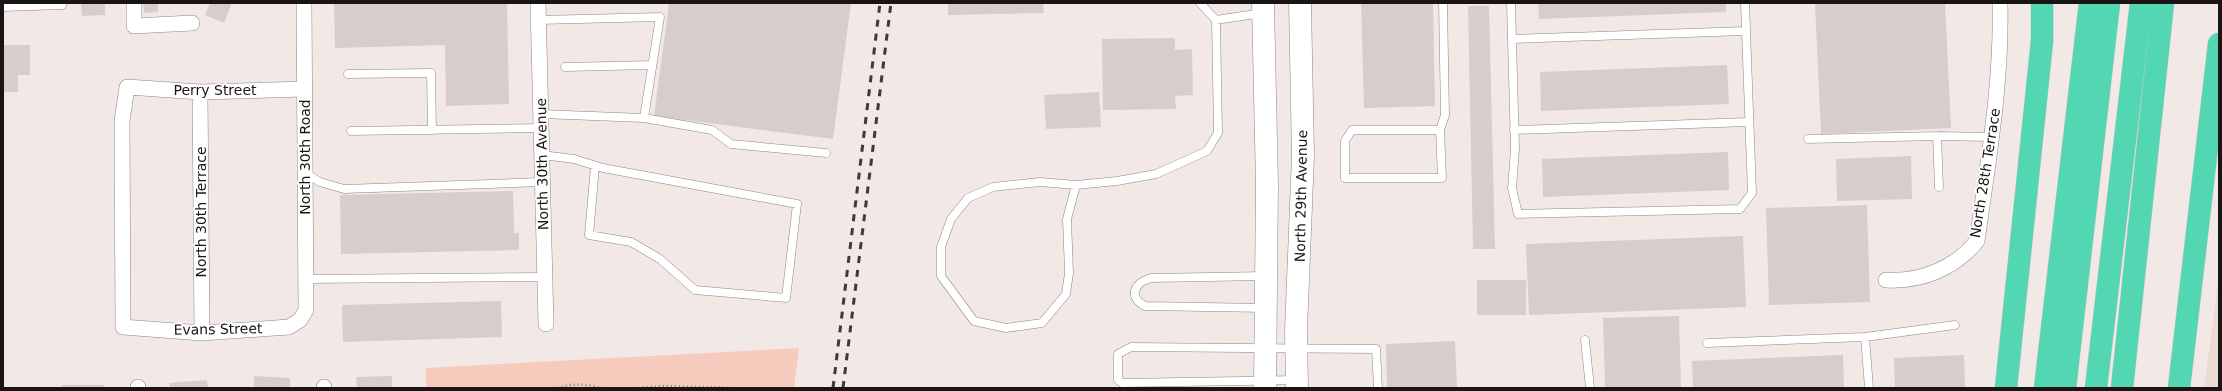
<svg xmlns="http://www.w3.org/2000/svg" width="2222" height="391" viewBox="0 0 2222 391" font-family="'DejaVu Sans',sans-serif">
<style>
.built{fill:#ecdbd5}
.green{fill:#f6cbbe}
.building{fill:#d7cecc}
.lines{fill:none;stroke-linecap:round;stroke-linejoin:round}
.lane-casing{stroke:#8d8583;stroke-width:9}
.street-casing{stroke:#8d8583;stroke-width:16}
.secondary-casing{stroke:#8d8583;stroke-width:23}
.highway-casing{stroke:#c8c7c7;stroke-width:23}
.path{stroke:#888180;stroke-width:2.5;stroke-dasharray:1 3;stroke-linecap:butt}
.lane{stroke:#fff;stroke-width:8}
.street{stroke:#fff;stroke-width:15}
.secondary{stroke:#fff;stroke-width:22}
.highway{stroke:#53d7b2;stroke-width:22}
.rail{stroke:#3e3a38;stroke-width:3;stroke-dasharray:7 7;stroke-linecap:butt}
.labels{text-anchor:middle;stroke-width:3.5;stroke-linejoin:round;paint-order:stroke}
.street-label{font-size:14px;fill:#181514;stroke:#fff}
</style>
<rect width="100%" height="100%" fill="#f2e8e6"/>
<path class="built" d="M2219,277V388H2204Z"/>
<path class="green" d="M799,348L794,388H426V368Z"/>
<path class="building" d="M81,3H105V15L82,16Z
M143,3H158V12L144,13Z
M210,3H232L224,23L205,15Z
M334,3H507L509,104L446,106L445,45L335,48Z
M669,3H851L833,139L654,116Z
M948,3H1043L1044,13L948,15Z
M1361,3H1433L1435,106L1364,108Z
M1538,3H1726V12L1539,19Z
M1815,3H1945L1951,128L1821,134Z
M1468,6H1489L1495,249H1473Z
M1175,38V50L1192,49L1193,95L1175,96L1176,109L1103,110L1102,39Z
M3,45H30V75H18V92H3Z
M1727,65L1729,104L1541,111L1540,72Z
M1099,92L1101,127L1046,129L1044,95Z
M1728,152L1729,190L1543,197L1542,159Z
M1911,156L1912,199L1837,201L1836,159Z
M513,191L514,233H519V250L341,254L340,195Z
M1867,205L1870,302L1769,305L1766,208Z
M1743,236L1746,307L1529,315L1526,244Z
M1477,280H1526V315H1477Z
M501,301L502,337L343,342L342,305Z
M1679,316L1681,388H1605L1603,318Z
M1455,341L1457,388H1387L1386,344Z
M1843,355L1844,388H1693L1692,361Z
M1964,355L1965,388H1895L1894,358Z
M254,376L290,378V388H254Z
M392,376V388H357L356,377Z
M207,380L208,388H170L169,383Z
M62,385H104V388H62Z"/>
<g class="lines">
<g class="lane-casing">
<path id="lane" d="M1200,3L1216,20
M1511,3L1515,149L1512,188L1518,214L1740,209L1752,193L1745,3
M3,7L62,5V3
M539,20L660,17L644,118L541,114
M1512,39L1746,31
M565,67L652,65
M348,74L431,73L432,130
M644,118L712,130L731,144L826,153
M1440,130H1352L1345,141V178H1442L1440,130L1445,115L1443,3
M1514,130L1749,122
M351,131L541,128
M1808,139L1937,136
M542,155L574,159L603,168L797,204L786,298L695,290L660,259L631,242L589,235L595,166
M305,173L320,182L344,189L542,182
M1076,185L1067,219L1069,273L1066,294L1042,323L1006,328L974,321L941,276V247L951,219L968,198L993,187L1040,182L1076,185L1117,181L1156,174L1207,151L1218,133L1216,20L1262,13
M1939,187L1937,136L1991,137
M1265,276L1152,278C1135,281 1127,297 1145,306L1265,308
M306,279L544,277
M1865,337L1869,388
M1585,340L1590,388
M1707,343L1865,337L1955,325
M1295,380L1122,383L1118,380V354L1131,347L1376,349L1378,388"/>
</g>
<g class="street-casing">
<path id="street" d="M134,3V26L192,23
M304,3L306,310L300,320L289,327L202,333L123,327L122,121L127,87L200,92L304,89
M538,3L546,324
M200,92L202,333
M1886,280C1922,282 1955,268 1977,241C1988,162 2002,83 2000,3
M138,387V388
M324,387V388"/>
</g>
<g class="secondary-casing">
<path id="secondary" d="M1263,3L1267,185L1265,388
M1297,388L1296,330L1303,156L1300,3"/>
</g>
<g class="highway-casing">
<path id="highway" d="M2006,388L2042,41V3
M2045,388L2090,3
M2065,388L2109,3
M2096,388L2141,3
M2122,388L2163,3
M2179,388L2219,44"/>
</g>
<path class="path" d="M558,388C572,383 587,384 602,388
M639,388L663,386L734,388"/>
<use href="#lane" class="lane"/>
<use href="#street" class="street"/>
<use href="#secondary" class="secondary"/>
<use href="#highway" class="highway"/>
<path class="rail" d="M833,388L880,3
M843,388L891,3"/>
</g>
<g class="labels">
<g class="street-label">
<text x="215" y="95">Perry Street</text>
<text transform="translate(305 157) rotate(-90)" y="5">North 30th Road</text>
<text transform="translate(542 164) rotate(-91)" y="5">North 30th Avenue</text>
<text transform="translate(1985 173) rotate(-81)" y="5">North 28th Terrace</text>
<text transform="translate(1301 196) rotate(-89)" y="5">North 29th Avenue</text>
<text transform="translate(201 212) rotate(-90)" y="5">North 30th Terrace</text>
<text transform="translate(218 329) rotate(-1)" y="5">Evans Street</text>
</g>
</g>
<rect width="2222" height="391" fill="none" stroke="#181514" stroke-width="8"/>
</svg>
